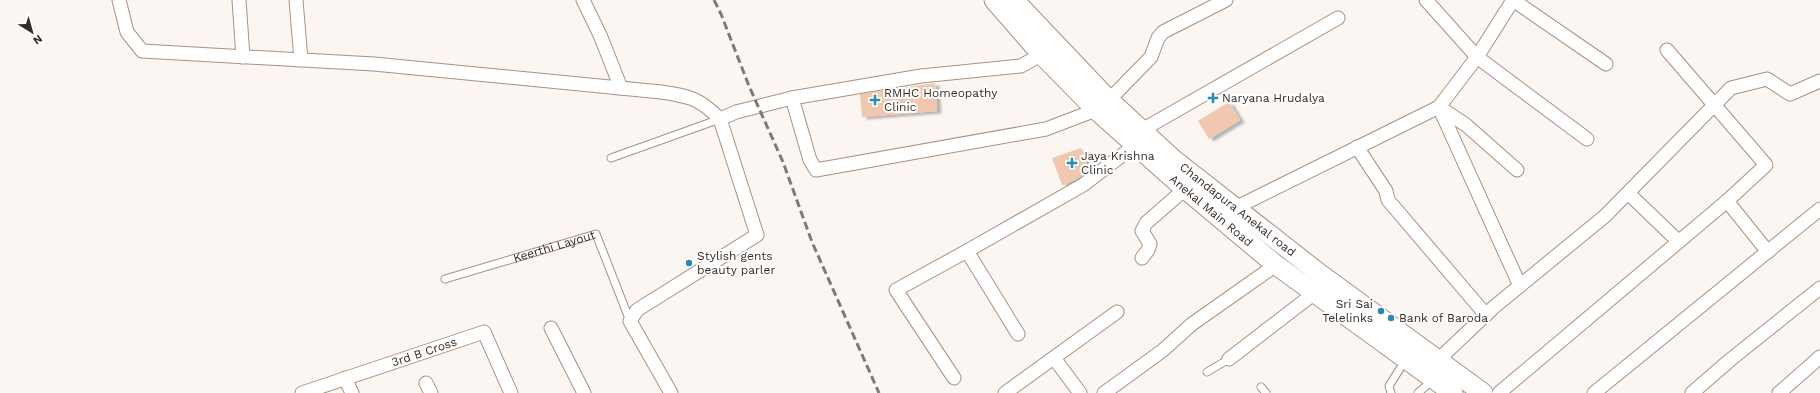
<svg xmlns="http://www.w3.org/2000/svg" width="1820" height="393" viewBox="0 0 1820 393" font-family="'Work Sans',sans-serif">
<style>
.building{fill:#f0c8b0;filter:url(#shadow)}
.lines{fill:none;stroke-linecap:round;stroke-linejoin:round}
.service-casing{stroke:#a99183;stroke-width:9}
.minor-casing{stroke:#a99183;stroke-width:15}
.secondary-casing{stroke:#a99183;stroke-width:21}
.service{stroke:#fff;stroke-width:7}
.minor{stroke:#fff;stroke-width:13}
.secondary{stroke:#fff;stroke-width:19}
.rail{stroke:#817974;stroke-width:3;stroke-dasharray:8 4;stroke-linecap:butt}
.poi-dot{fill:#2b8ab5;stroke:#fff;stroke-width:1.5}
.labels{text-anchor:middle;stroke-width:4;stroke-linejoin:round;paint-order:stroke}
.poi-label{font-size:12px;fill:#372d27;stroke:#fff;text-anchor:start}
.street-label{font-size:12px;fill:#372d27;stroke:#fff}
</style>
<defs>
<filter id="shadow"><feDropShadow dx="4.5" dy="2.5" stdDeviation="1" flood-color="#0004"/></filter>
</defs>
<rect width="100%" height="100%" fill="#fbf6f2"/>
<path class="building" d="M935,83L937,111L862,117L860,94Z
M1229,102L1240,120L1209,139L1198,121Z
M1081,148L1089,171L1075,180L1062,185L1052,158Z"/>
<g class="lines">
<g class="service-casing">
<g id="service">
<path d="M611,158L720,119"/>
<path id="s1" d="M445,279L596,234L630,321"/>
<path d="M1207,372L1229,359"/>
<path d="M1261,387L1266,393"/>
<path d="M1391,393L1389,386L1406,359"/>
<path d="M1418,393L1434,379"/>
</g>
</g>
<g class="minor-casing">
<g id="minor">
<path d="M119,0L127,32L142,51L374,64L661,92C689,96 699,98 720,119"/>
<path d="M239,0L243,57"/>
<path d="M296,0L301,60"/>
<path d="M583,0L600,35L621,88"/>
<path d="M1426,0L1477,57L1587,139"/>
<path d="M1513,0L1606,64"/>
<path d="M1667,50L1766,165L1727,201"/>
<path d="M792,98L810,160L816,170L1046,129L1096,110"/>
<path d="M1109,100L1151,57L1158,38L1163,32L1226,0"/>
<path d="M1439,107L1520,286"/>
<path d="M1439,107L1466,125L1517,170"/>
<path d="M1142,130L1338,18"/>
<path d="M1357,147L1386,191L1388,200L1486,315"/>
<path d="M1628,193L1678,241"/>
<path d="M1235,208L1439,107L1477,57L1513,0"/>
<path d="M1142,258L1148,250L1150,244L1142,231L1146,223L1185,189"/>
<path d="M551,328L584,393"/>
<path d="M1018,334L967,251L1083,185L1134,146"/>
<path d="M1054,358L1080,393"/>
<path d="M1229,359L1321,288"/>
<path d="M1438,360L1494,307L1605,216L1731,88L1767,79L1790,94L1820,81"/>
<path d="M345,378L352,393"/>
<path d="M954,378L896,290L967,251"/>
<path d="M426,383L431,393"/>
<path id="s2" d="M302,393L484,332L511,393"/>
<path d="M671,393L630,321L637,310L757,235L720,119L736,112L792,98L921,76L1021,66L1049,50"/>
<path d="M1005,393L1117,312"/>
<path d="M1104,393L1162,351L1192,324L1276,265"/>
<path d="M1499,393L1727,201L1768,252"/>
<path d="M1594,393L1820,209"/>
<path d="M1692,393L1730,360L1820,288"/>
<path d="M1779,393L1820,357"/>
</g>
</g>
<g class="secondary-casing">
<g id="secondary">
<path id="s3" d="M994,0L1042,55L1096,110L1178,183L1276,265L1453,393"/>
<path id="s4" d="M1014,0L1109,100L1173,159L1320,274L1483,393"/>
</g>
</g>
<use href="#service" class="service"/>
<use href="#minor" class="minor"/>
<use href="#secondary" class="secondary"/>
<path class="rail" d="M714,0L721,14L749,86L783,162L812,242L879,393"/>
</g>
<g class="poi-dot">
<path d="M1211 92h4v4h4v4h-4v4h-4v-4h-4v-4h4z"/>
<path d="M873 94h4v4h4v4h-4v4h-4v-4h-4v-4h4z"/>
<path d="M1070 157h4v4h4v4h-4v4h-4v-4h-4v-4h4z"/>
<circle cx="689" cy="263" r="4"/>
<circle cx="1381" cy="311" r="4"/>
<circle cx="1391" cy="318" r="4"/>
</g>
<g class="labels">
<g class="poi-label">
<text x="884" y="97">RMHC Homeopathy<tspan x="884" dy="14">Clinic</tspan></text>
<text x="1222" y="102">Naryana Hrudalya</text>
<text x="1081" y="160">Jaya Krishna<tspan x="1081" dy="14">Clinic</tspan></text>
<text x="697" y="260">Stylish gents<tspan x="697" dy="14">beauty parler</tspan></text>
<text x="1373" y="308" text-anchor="end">Sri Sai<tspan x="1373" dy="14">Telelinks</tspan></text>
<text x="1399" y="322">Bank of Baroda</text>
</g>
<g class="street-label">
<text dy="4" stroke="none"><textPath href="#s4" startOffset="307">Chandapura Anekal road</textPath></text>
<text dy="4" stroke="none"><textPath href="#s3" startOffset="303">Anekal Main Road</textPath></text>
<text dy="4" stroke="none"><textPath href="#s1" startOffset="114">Keerthi Layout</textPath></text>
<text dy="4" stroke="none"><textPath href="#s2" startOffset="129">3rd B Cross</textPath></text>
</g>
</g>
<g transform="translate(32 32) rotate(143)" stroke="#ffffff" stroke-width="3" paint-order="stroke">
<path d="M0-3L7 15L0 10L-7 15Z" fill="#372d27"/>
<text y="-6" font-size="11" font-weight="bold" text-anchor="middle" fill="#372d27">N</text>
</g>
</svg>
